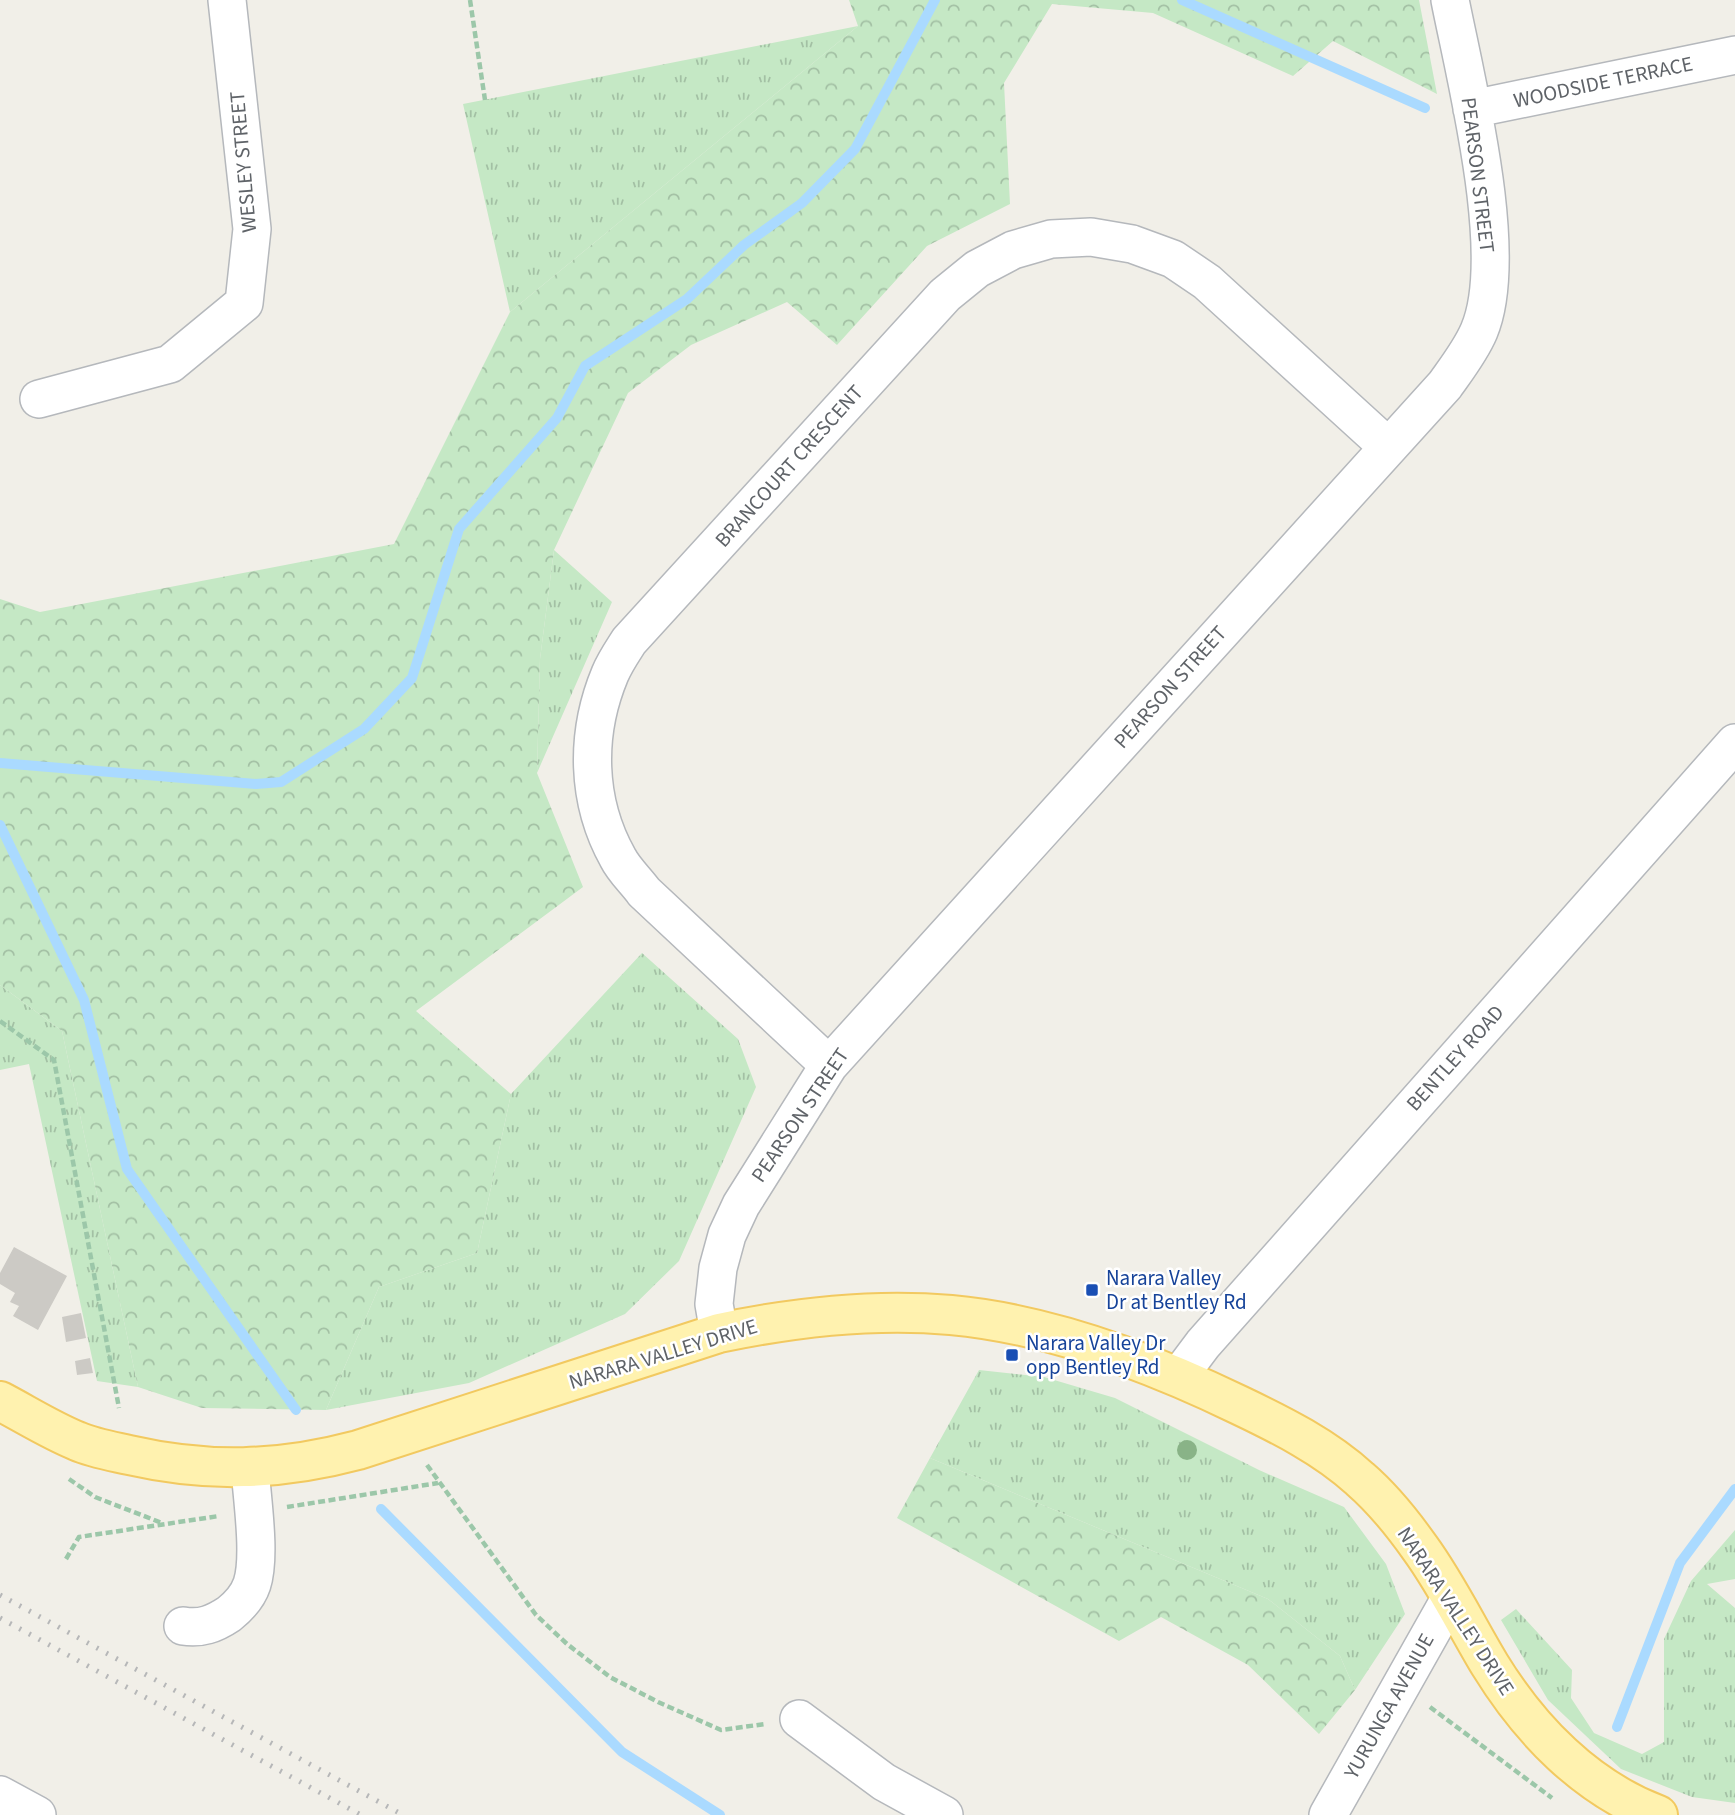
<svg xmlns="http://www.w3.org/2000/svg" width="1735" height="1815" viewBox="0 0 1735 1815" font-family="'Source Sans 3',sans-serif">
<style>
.grass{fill:url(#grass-tufts)}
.forest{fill:url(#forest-crowns)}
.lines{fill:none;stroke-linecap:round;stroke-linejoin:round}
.stream{stroke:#aadaff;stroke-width:10}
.building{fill:#cccac5}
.minor-casing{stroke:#b5b8bc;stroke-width:40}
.major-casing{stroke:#f2c960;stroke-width:42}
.path{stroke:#9cc7a9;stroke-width:4.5;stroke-dasharray:7 3.5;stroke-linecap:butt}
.minor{stroke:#fff;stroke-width:37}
.major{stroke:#fff2af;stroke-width:38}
.rail{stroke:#b6b7b8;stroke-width:5;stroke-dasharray:2 9;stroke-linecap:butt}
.tree{fill:#89b387}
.transit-dot{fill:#1a4fb4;stroke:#fff;stroke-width:2.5}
.labels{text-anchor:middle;stroke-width:5;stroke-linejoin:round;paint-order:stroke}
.street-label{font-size:21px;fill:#5f6368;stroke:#fff}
.transit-label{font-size:21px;fill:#164399;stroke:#fff;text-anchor:start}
</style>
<defs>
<pattern id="grass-tufts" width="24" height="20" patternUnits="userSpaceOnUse" patternTransform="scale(1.75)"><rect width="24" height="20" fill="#c5e8c5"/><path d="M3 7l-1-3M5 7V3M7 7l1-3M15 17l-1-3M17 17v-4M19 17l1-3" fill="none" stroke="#a3c0a4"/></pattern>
<pattern id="forest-crowns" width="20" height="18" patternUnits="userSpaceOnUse" patternTransform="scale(1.75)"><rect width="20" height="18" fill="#c5e8c5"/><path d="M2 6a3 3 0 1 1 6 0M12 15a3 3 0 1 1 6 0" fill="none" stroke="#a3c0a4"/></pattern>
</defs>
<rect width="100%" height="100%" fill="#f1efe8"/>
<path class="grass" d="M858,26L510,312L463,104Z
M554,550L612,602L537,773L540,659Z
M642,953L738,1039L756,1087L679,1261L625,1314L469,1383L326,1410L379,1287L477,1253L511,1094Z
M0,985L62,1031L138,1387L97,1381L29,1064L0,1070Z
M979,1370L1044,1377L1115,1398L1259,1470L1344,1507L1386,1564L1405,1614L1355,1690L1340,1656L1268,1599L930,1458Z
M1735,1530V1579L1707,1584L1735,1608V1803L1692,1797L1621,1769L1548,1700L1501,1620L1516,1609L1572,1670L1571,1698L1594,1733L1642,1754L1664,1742V1639L1691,1581Z"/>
<path class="forest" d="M849,0H1419L1437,94L1333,41L1293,76L1153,13L1052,4L1004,83L1010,204L927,246L837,345L787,302L691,345L628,393L554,550L540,659L537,773L583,887L416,1011L511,1094L477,1253L379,1287L326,1410L202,1408L138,1387L62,1031L0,985V599L40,612L394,544L510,312L858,26Z
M930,1458L1268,1599L1340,1656L1355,1690L1319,1734L1248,1665L1161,1617L1119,1641L897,1518Z"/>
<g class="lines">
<path class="stream" d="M1182,0L1425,108
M0,763L256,784L281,782L364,729L412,678L459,529L557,418L585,366L687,299L744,245L802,203L855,149L935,0
M0,825L84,1000L127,1169L296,1410
M381,1509L622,1752L720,1815
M1617,1727L1680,1563L1735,1489"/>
</g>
<path class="building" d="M14,1247L67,1276L38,1330L13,1316L19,1306L10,1302L15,1293L0,1284V1273Z
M81,1313L86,1338L66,1342L62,1317Z
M90,1358L93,1373L77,1375L75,1361Z"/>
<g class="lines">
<g class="minor-casing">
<path id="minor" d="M1472,109L1735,55
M39,399L170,364L244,303L252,229L227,0
M829,1065L644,892C636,881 624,870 618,858C586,801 585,734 610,674C615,662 622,652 629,641L945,295L977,269L1013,250L1051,239L1091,237L1132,244L1173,259L1207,282L1387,446
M719,1333L714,1304L718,1268L727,1235L741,1205L829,1065L1445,385C1457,368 1471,350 1479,331C1511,256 1466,81 1450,0
M1179,1376L1203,1344L1735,743
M183,1626C201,1629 214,1624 229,1614C239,1606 248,1596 252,1584C261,1556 252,1499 250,1468
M799,1719L884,1782L944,1815
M0,1795L37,1815
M1328,1815L1451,1597"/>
</g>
<g class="major-casing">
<path id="major" d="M0,1401C25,1414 50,1430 77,1441C93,1448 111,1451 129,1455C208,1473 279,1471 358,1450L719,1333C795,1317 873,1308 951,1315C1050,1324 1150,1362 1239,1405C1281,1425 1325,1447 1360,1479C1382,1498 1403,1524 1420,1548C1447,1585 1467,1627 1490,1665C1530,1730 1586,1788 1658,1815"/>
</g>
<path class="path" d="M470,0L485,100
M0,1021L54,1060L119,1408
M427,1465L536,1615L567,1644L610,1677L658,1702L721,1730L765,1724
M69,1479L95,1497L162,1523
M287,1507L438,1483
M66,1559L79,1537L219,1516
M1430,1707L1552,1798"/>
<use href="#minor" class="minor"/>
<use href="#major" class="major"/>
<path class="rail" d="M0,1595L403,1815
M0,1618L361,1815"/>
</g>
<circle class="tree" cx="1187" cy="1450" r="10"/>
<g class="transit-dot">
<rect x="1085" y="1283" width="14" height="14" rx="3.5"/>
<rect x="1005" y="1348" width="14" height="14" rx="3.5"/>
</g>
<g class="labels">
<g class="street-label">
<text transform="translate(1603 82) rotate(-12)" y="7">WOODSIDE TERRACE</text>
<text transform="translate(243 162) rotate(-95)" y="7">WESLEY STREET</text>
<text transform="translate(1478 175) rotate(83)" y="7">PEARSON STREET</text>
<text transform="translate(789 466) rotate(-48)" y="7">BRANCOURT CRESCENT</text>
<text transform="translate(1170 687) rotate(-48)" y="7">PEARSON STREET</text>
<text transform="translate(1455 1058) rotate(-48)" y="7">BENTLEY ROAD</text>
<text transform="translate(800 1115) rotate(-56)" y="7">PEARSON STREET</text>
<text transform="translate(663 1354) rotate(-17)" y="7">NARARA VALLEY DRIVE</text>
<text transform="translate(1456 1611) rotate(57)" y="7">NARARA VALLEY DRIVE</text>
<text transform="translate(1389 1706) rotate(-61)" y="7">YURUNGA AVENUE</text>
</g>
<g class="transit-label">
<text x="1106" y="1285">Narara Valley<tspan x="1106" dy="24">Dr at Bentley Rd</tspan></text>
<text x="1026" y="1350">Narara Valley Dr<tspan x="1026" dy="24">opp Bentley Rd</tspan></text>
</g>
</g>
</svg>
